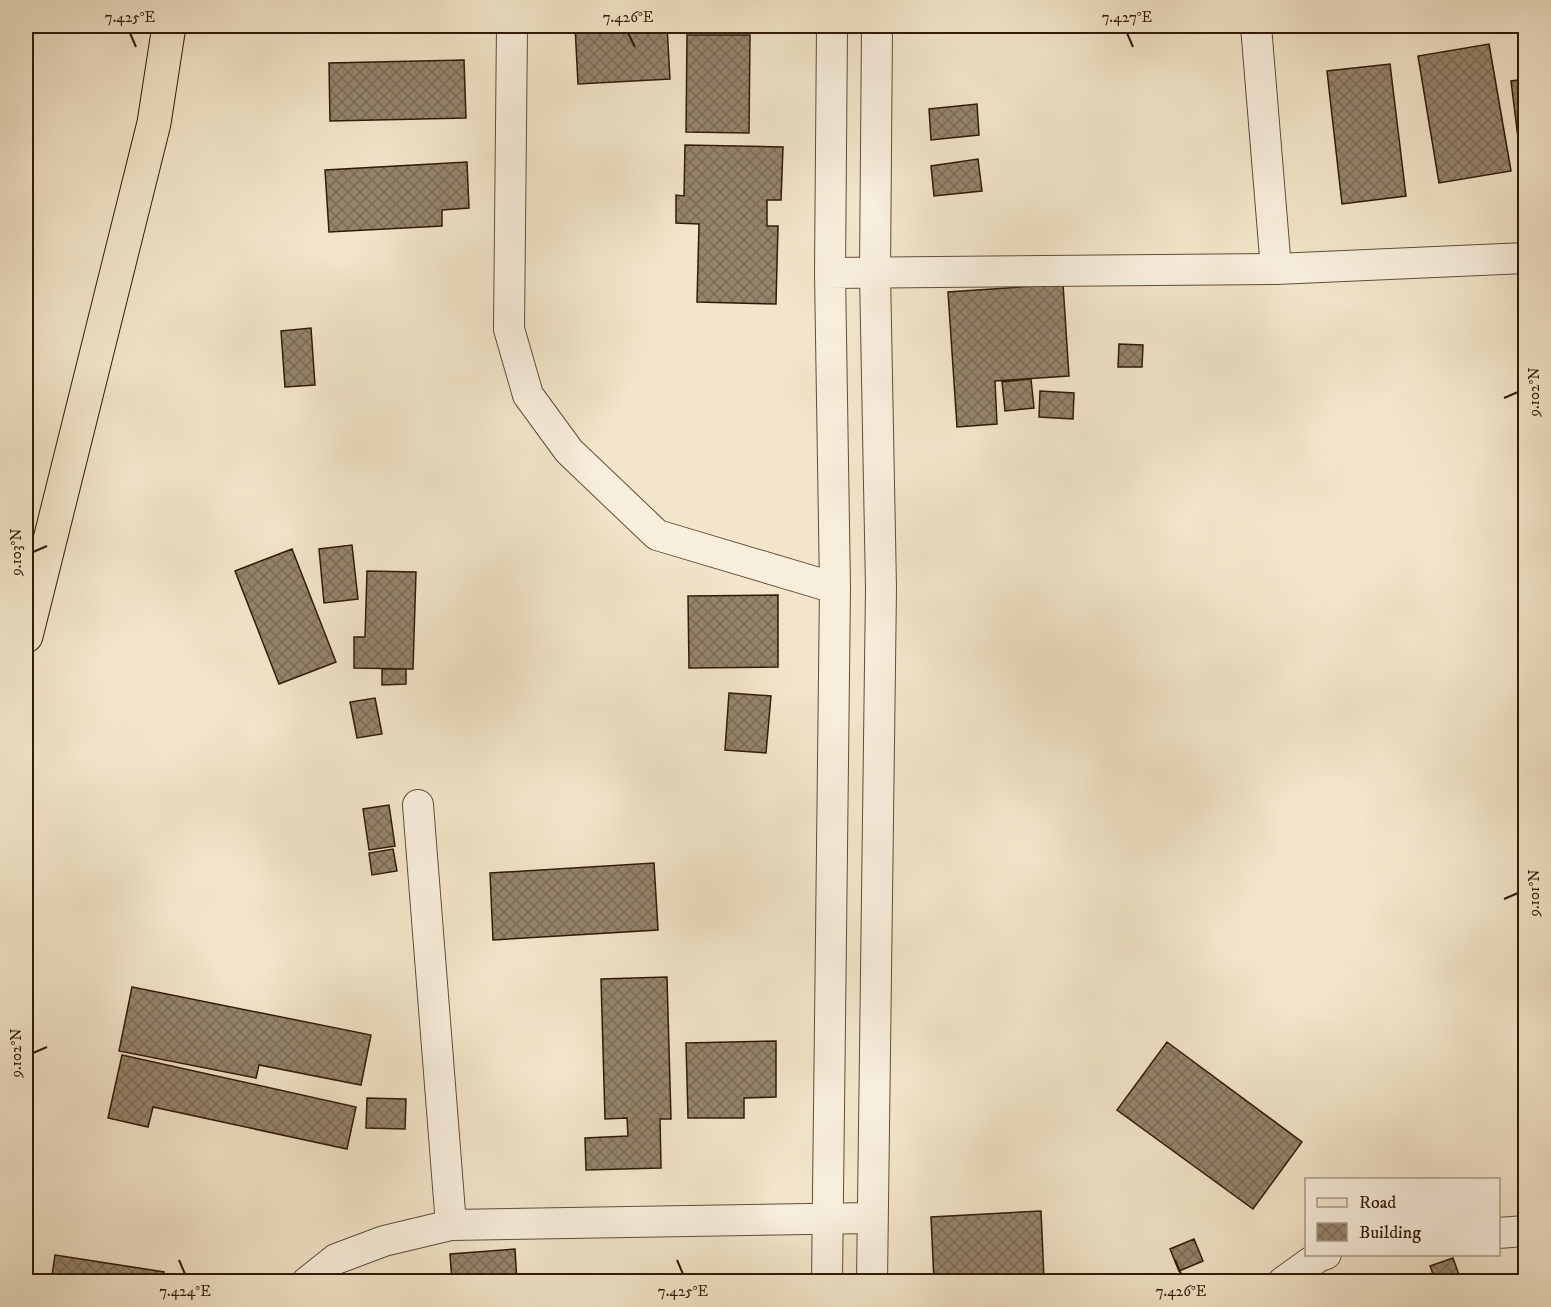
<svg xmlns="http://www.w3.org/2000/svg" width="1551" height="1307" viewBox="0 0 1551 1307" font-family="'IM FELL DW Pica',serif">
<style>
.building{fill:url(#building-cross-hatch);stroke:#311a07;stroke-width:1.5}
.lines{fill:none;stroke-linecap:round;stroke-linejoin:round}
.minor-casing{stroke:#614d38;stroke-width:32}
.major-casing{stroke:#311a07;stroke-width:35}
.minor{stroke:#f7eedc;stroke-width:30}
.major{stroke:#f2e5c9;stroke-width:33}
.ticks{fill:none;stroke:#311a07;stroke-width:2}
.neatline{fill:none;stroke:#311a07;stroke-width:2}
.ticks-label{font-size:15px;text-anchor:middle;fill:#311a07}
</style>
<defs>
<pattern id="building-cross-hatch" width="8" height="8" patternUnits="userSpaceOnUse" patternTransform="scale(1.5)"><rect width="8" height="8" fill="#95846c"/><path d="M0 0l8 8M0 8l8-8" fill="none" stroke="#7a6b57"/></pattern>
</defs>
<rect width="100%" height="100%" fill="#f2e5c9"/>
<filter id="stains"><feTurbulence type="fractalNoise" baseFrequency=".00333" numOctaves="4"/><feColorMatrix values="0 0 0 0 .2 0 0 0 0 .09 0 0 0 0 .02 0 0 0 .5 -.17"/></filter>
<radialGradient id="worn" r=".72"><stop offset=".6" stop-color="#630" stop-opacity="0"/><stop offset="1" stop-color="#630" stop-opacity=".3"/></radialGradient>
<path class="building" d="M575,26H667L670,79L578,84Z
M691,26H760V30L692,33Z
M687,35H750L749,133L686,132Z
M1489,44L1511,171L1439,183L1418,56Z
M464,60L466,118L330,121L329,63Z
M1390,64L1406,196L1342,204L1327,71Z
M1526,79V153L1520,154L1511,81Z
M977,104L979,135L931,140L929,109Z
M685,145L783,147L781,200H767V226H778L776,304L697,302L699,224L676,223V195L684,196Z
M978,159L982,191L934,196L931,166Z
M467,162L469,208L442,210V226L329,232L325,170Z
M1063,284L1069,376L995,381L997,424L957,427L948,292Z
M311,328L315,385L285,387L281,331Z
M1119,344L1143,345L1142,367H1118Z
M1031,379L1034,408L1005,411L1002,382Z
M1040,391L1074,393L1073,419L1039,417Z
M352,545L358,599L324,603L319,549Z
M292,549L336,662L279,684L235,571Z
M367,571L416,572L413,669L354,668V637H365Z
M778,595V667L689,668L688,596Z
M382,669H406V684L382,685Z
M729,693L771,696L766,753L725,750Z
M375,698L382,734L357,738L350,702Z
M389,805L395,846L369,850L363,809Z
M393,849L397,871L372,875L369,853Z
M654,863L658,930L493,940L490,873Z
M667,977L671,1119H660L661,1168L586,1170L585,1138L628,1136L627,1118L605,1119L601,979Z
M132,987L371,1035L361,1085L259,1065L256,1078L119,1051Z
M776,1041V1097L744,1098V1118H688L686,1043Z
M1167,1042L1302,1142L1253,1209L1117,1110Z
M122,1055L356,1107L347,1149L153,1107L148,1127L108,1118Z
M367,1098L406,1099L405,1129L366,1128Z
M1041,1211L1044,1279L934,1282L931,1217Z
M1194,1239L1203,1261L1179,1271L1170,1249Z
M515,1249L517,1282H452L450,1254Z
M55,1255L164,1272L163,1282H51Z
M1453,1258L1459,1275L1436,1282L1430,1266Z"/>
<g class="lines">
<g class="minor-casing">
<path id="minor" d="M512,26L509,329L528,395L569,451L657,535L835,588
M1256,26L1276,269
M830,273L1276,269L1526,258
M418,805L451,1225
M1498,1233L1526,1231
M307,1282L336,1259L384,1241L451,1225L872,1218
M827,1282L835,588L830,273L832,26
M872,1282L881,588L875,273L877,26
M1283,1282L1318,1257L1326,1254"/>
</g>
<g class="major-casing">
<path id="major" d="M26,636L154,123L169,26"/>
</g>
<use href="#minor" class="minor"/>
<use href="#major" class="major"/>
</g>
<path class="ticks" d="M130,33L136,47M628,33L635,47M1127,33L1133,47M1504,398L1518,392M33,552L47,546M1504,899L1518,893M33,1053L47,1047M179,1260L185,1274M677,1260L683,1274M1175,1260L1181,1274"/>
<rect width="1551" height="1307" fill="none" stroke="#f2e5c9" stroke-width="66"/>
<rect x="1305" y="1178" width="195" height="78" fill="#f7eedc" stroke="#a89987" stroke-width="1.5"/>
<rect x="1317" y="1198" width="30" height="9" fill="#f2e5c9" stroke="#a89987" stroke-width="1.5"/>
<text x="1359" y="1208" font-size="18" fill="#311a07">Road</text>
<rect x="1317" y="1223" width="30" height="18" fill="url(#building-cross-hatch)" stroke="#a89987" stroke-width="1.5"/>
<text x="1359" y="1238" font-size="18" fill="#311a07">Building</text>
<rect x="33" y="33" width="1485" height="1241" class="neatline"/>
<g class="ticks-label">
<text x="130" y="22">7.425°E</text>
<text x="628" y="22">7.426°E</text>
<text x="1127" y="22">7.427°E</text>
<text transform="translate(1534 392) rotate(-90)" y="5">9.102°N</text>
<text transform="translate(16 552) rotate(-90)" y="5">9.103°N</text>
<text transform="translate(1534 893) rotate(-90)" y="5">9.101°N</text>
<text transform="translate(16 1053) rotate(-90)" y="5">9.102°N</text>
<text x="185" y="1296">7.424°E</text>
<text x="683" y="1296">7.425°E</text>
<text x="1181" y="1296">7.426°E</text>
</g>
<rect width="100%" height="100%" filter="url(#stains)"/>
<rect width="100%" height="100%" fill="url(#worn)"/>
</svg>
